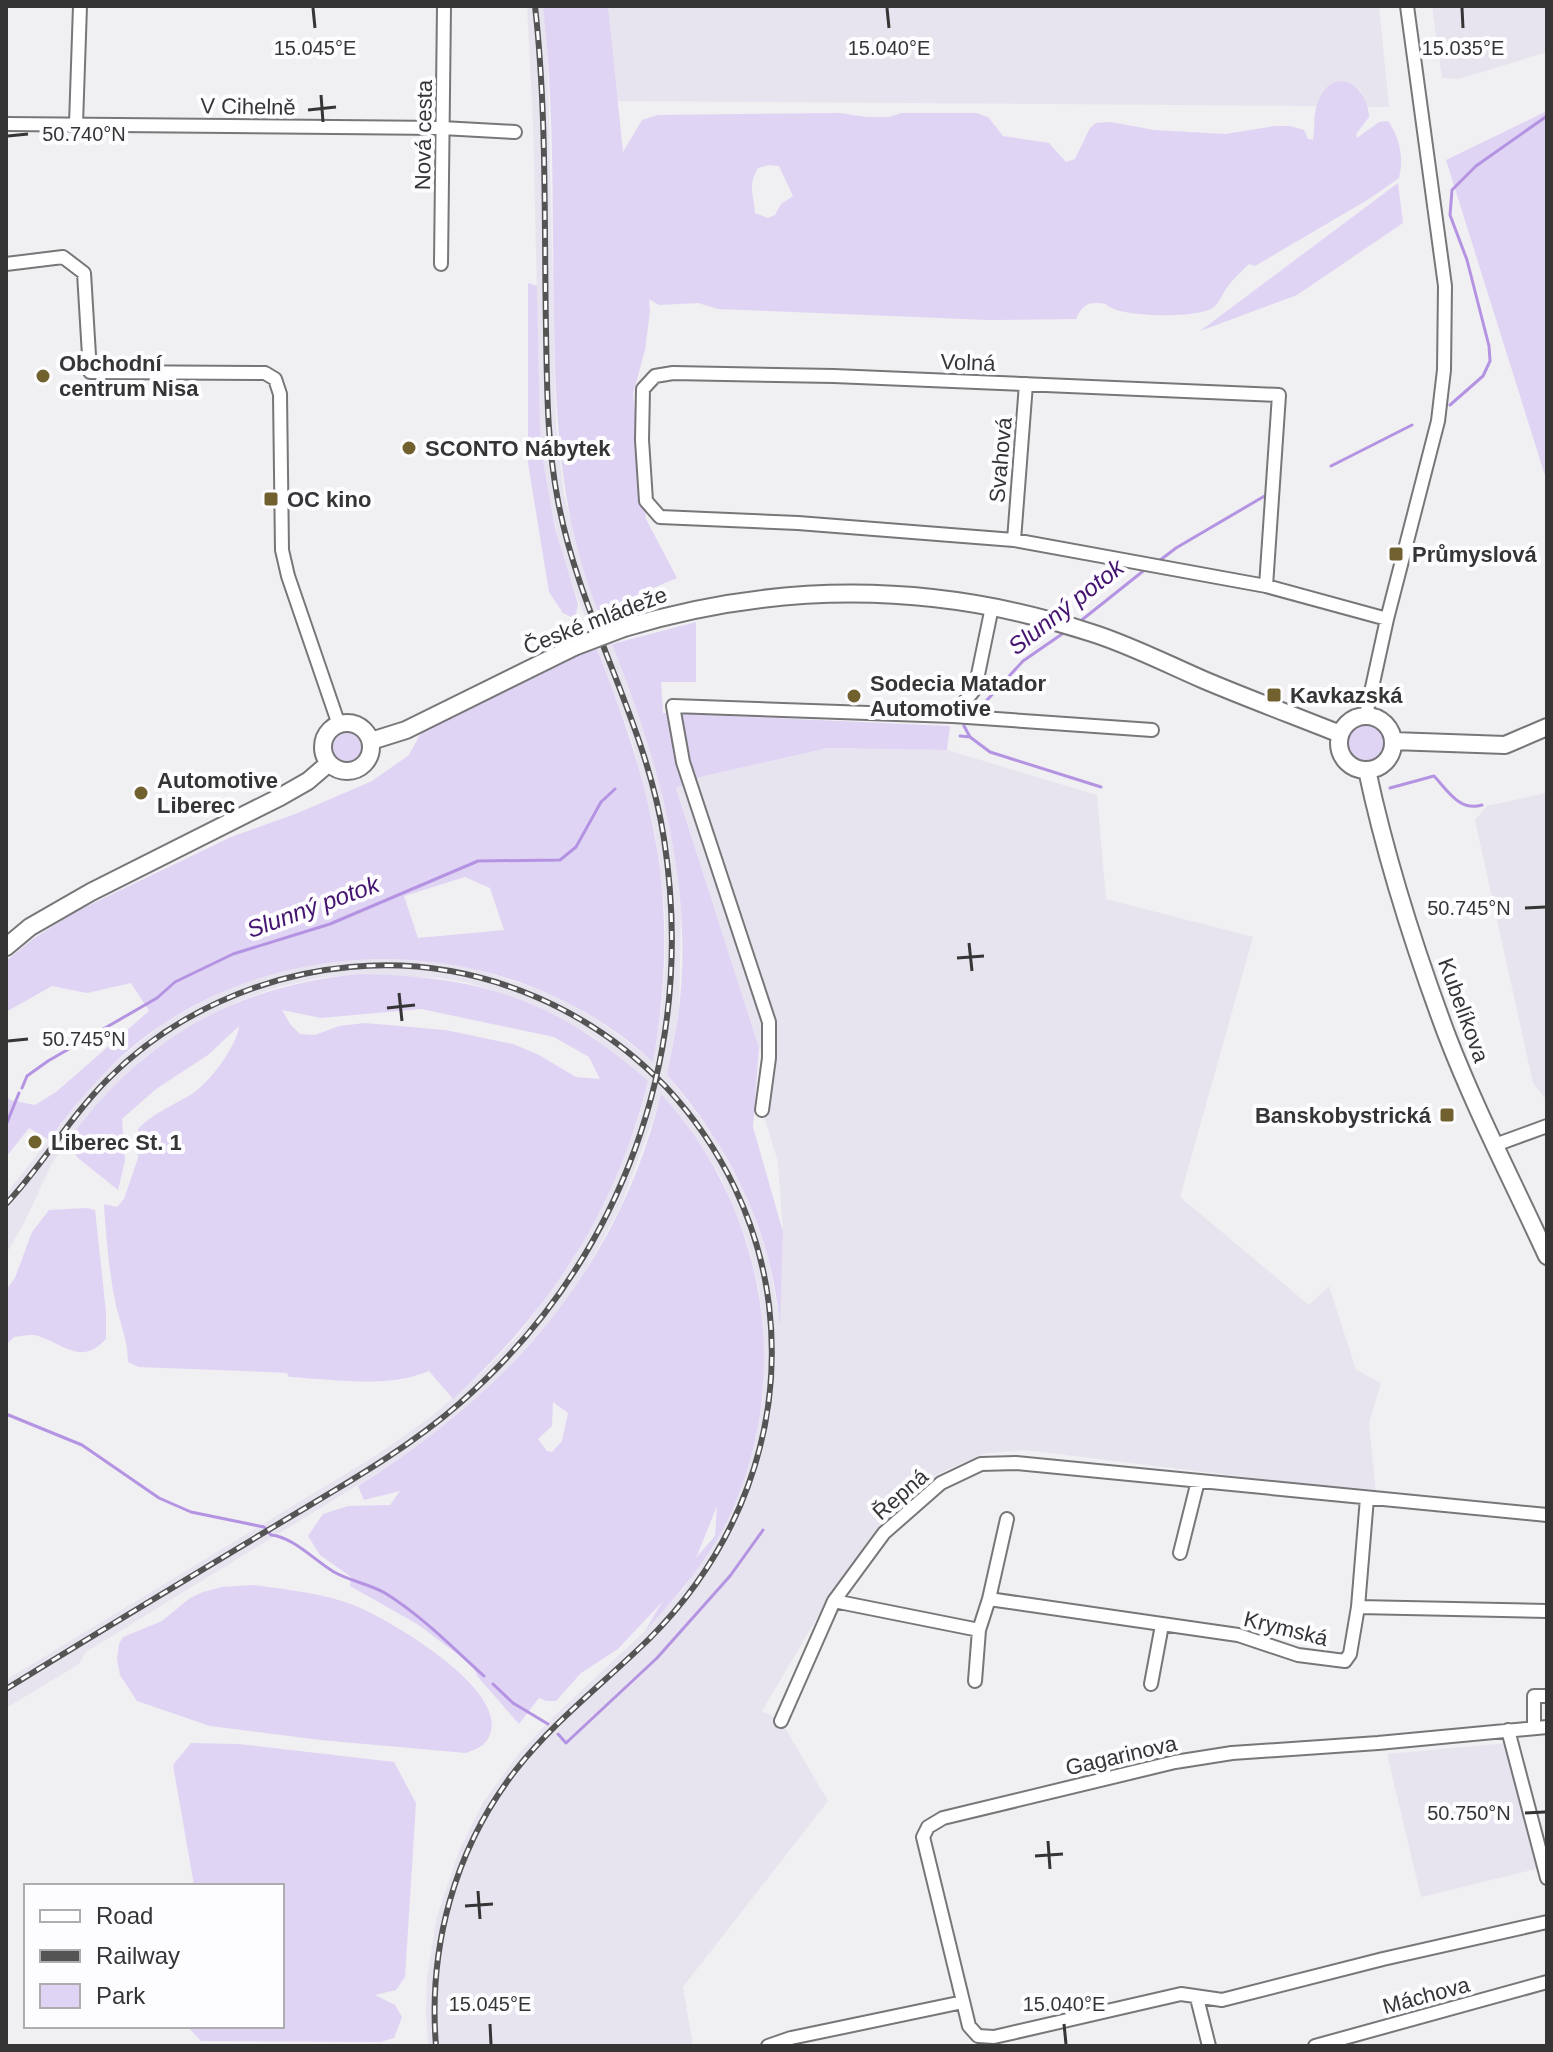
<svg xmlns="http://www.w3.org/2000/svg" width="1553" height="2052" viewBox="0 0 1553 2052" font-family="Helvetica,sans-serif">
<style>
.built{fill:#e8e4ef}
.green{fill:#e0d4f4;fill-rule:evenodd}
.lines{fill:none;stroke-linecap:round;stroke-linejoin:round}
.stream{stroke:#b494e2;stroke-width:3}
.street-casing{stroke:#777679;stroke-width:16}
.secondary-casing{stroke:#777679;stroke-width:20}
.street{stroke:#fff;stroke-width:12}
.secondary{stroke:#fff;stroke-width:16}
.rail-casing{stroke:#545455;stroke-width:6}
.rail{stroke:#fdfcff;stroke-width:3;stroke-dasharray:9;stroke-linecap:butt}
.secondary-bridge-casing{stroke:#777679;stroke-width:20;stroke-linecap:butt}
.secondary-bridge{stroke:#fff;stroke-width:16}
.ticks{fill:none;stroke:#353536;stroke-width:3}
.poi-dot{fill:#70612e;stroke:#fdfcff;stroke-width:3}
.labels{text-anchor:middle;stroke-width:8;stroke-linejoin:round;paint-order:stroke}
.street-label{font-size:22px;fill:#353536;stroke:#fdfcff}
.poi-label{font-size:22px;font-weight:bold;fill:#353536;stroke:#fdfcff;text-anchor:start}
.water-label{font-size:24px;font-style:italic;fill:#43136f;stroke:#fdfcff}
.ticks-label{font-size:20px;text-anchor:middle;fill:#353536;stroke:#fdfcff;stroke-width:8;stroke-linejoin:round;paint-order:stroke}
</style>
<rect width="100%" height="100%" fill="#f0eff2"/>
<path class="built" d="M527,6H543L547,37L556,425L564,495L594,599L635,701L654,759L671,829L677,871L681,913L679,1008L667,1075L713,1135L747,1194L768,1257L779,1318L783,1232L778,1162L762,1110L769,1058L759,1048L676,787L700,777L828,748L947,750L1097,795L1106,899L1253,937L1180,1197L1309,1305L1329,1286L1356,1370L1381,1383L1369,1423L1376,1493L1025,1450L986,1453L942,1472L915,1489L874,1532L833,1591L762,1711L781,1721L828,1801L683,1987L693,2046H428L426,2011L427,1978L437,1916L459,1851L484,1801L520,1752L554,1716L645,1631L685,1587L728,1519L755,1441L763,1396V1329L759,1288L747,1241L721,1177L700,1144L662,1095L621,1206L585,1272L562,1307L498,1379L441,1429L384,1469L86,1652L79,1664L6,1708V1680L375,1456L431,1417L487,1368L520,1333L571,1263L606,1199L636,1125L648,1081L591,1035L532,1004L466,982L440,978L359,974L319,978L278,987L239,1001L173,1037L146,1056L87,1115L52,1163L24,1223L6,1254V1194L100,1075L164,1023L232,986L274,971L316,962L358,958L415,959L469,967L538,989L571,1004L600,1022L653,1061L662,1006L665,962V913L655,832L631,737L566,568L548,498L544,467L540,426L533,122Z
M608,6H1379L1389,107H1368L1360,89L1318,102L1317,106L617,101Z
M1432,6H1547V52L1459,79L1442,78Z
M1547,793V1101L1533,1083L1475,820L1487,806Z
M1507,1743L1538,1862L1536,1869L1421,1897L1387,1754Z"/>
<path class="green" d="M543,6H608L623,152L642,120L658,115L840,113L866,117H889L901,113H976L988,117L1003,136L1049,143L1066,162L1075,159L1090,128L1096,123L1111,122L1154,130L1225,134L1275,126H1290L1304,130L1308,139L1313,140C1315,128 1313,113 1318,102C1332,64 1368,84 1369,117L1356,134L1357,138L1379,122L1388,121C1400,139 1404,157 1399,178L1369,199L1255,266L1249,264C1242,271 1234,278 1228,286C1223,292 1220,302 1214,307C1200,319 1117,318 1106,304C1088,301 1083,304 1076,319L988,320L718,309L698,303L659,305L649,299L650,311L645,350L633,394L646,519L677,578L598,611C560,516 556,424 554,323C552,218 555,111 543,6ZM769,165L779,166L793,196L781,204L775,215L768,218L755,213C754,193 747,187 758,168Z
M1547,111V482L1446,160Z
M1398,183L1403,223L1297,295L1200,331Z
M528,283L537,286L540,426L544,467L555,528L578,604L575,619L563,613L549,592L528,463Z
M696,622V682H661L663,713L950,726L947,750L828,748L700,777L676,788L759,1048L753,1127L783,1232L780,1328C772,1231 731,1148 667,1075C671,1053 676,1031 679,1009C694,881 658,760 612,644Z
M596,647C655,794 681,903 653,1062C520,940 313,925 163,1024C116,1055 82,1095 49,1140L29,1128L6,1157V1095L10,1100L35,1105L56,1092L149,1011L131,983L87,993L52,986L6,1012V961L33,939L73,913L231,837L298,813L372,781L409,755L422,731ZM465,877L490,888L504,930L418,938L404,896Z
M1348 743a18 18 0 1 1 36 0a18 18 0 1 1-36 0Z
M332 748a15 15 0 1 1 30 0a15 15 0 1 1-30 0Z
M359,974C481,976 555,999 648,1081C615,1212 552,1308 453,1399L429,1371C387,1389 334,1379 289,1377L287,1373L268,1372L139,1367L128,1362C128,1342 121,1325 116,1306C109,1272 106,1238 104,1204L117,1207L124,1199L138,1158V1129C153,1113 174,1105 192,1094C209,1083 237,1046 239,1026L208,1055L156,1089L122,1119L125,1161L118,1190L78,1158L66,1143C142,1039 231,987 359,974ZM421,1009L554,1037L589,1057L600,1079L576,1077L539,1055L513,1044L445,1030L365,1023L339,1026L315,1035L300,1034L290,1024L282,1010L321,1018Z
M661,1094C766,1208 795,1378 728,1519C707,1561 677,1597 645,1631L662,1602L618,1649L581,1673L556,1701H546L539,1698L519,1724L478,1677L472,1665L417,1624L350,1586L351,1577L320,1555L308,1536L323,1514L348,1506L390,1505L400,1491L364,1500L358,1486C508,1392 618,1270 661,1094ZM553,1402L568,1413L562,1441L552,1452L547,1451L538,1439L552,1426ZM717,1506L715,1536L696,1558Z
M87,1208L95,1210L106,1312V1339C82,1365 66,1346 41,1337C33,1333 22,1336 14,1337L6,1345V1290L15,1278L32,1232L49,1210Z
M254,1585C288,1590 324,1593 356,1606C388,1619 528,1699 483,1745C479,1748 471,1751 466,1753L320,1740L210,1726L137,1701L120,1675L117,1659L119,1644L123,1637L162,1621L190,1598L203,1592L222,1587Z
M191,1743L238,1744L394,1762L416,1803L405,1977L396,1990L375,1995L395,2005L402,2017L394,2038L380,2042L201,2041L187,2026H282V1886L194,1885L173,1765Z"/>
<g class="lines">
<path class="stream" d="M1450,405L1483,376L1490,361L1489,346L1467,260L1450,215L1452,190L1476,166L1547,116
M1331,466L1412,425
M1159,561L1176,548L1268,494
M1078,623L1147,568
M976,712L1023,661L1065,632
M960,736L970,737L964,726
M970,737L990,752L1101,787
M1390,788L1434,776C1448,791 1460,812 1482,805
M22,1088L27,1076L48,1061L157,998L175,982L233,954L330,924L478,861L560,860L576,847L601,802L615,789
M6,1125L19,1093
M6,1414L82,1445L159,1498L191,1512L264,1527L271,1535C293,1537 314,1560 334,1572C350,1581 369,1584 385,1593C422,1616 452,1647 484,1676
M493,1684L513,1703L548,1724
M558,1734L566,1743L657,1658L730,1576L763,1530"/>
<g class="street-casing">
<path id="street" d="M6,124L442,128L515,132
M76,124L80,6
M6,264L63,257L84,273L90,372L256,373H265L275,379L280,394L282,550L288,576L339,725
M441,264L444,6
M1014,540L1026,384
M1266,586L1279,395L834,376L673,373L655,376L643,389L642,440L646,501L660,517L798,523L1014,540L1266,586L1387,619
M992,607L975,689L953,716L1152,730
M1366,715L1387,619L1438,421L1444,370L1445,286L1407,6
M762,1110L769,1058V1022L683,762L673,706L953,716
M1495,1145L1547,1126
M1180,1553L1198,1481
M989,1599L1007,1519
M834,1601L979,1630L989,1599L1238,1635L1298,1655L1345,1661L1350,1654L1358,1607L1547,1611
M1358,1607L1367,1498
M975,1681L979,1630
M1151,1684L1162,1625
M781,1721L834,1601L884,1533L941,1483L981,1464L1016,1463L1547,1515
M1547,1727L1378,1743L1232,1753L1175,1762L943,1818L928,1827L923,1837L969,2026L978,2036L994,2037L1181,1994L1222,2000L1383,1959L1547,1922
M1534,1728V1696H1547
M1508,1730L1547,1878
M1197,1998L1209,2046
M768,2046L791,2038L963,2002
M1315,2046L1547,1982"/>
</g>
<g class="secondary-casing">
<path id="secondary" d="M624,628C780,581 937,582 1092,633C1130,645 1167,664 1204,680C1249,699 1295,716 1340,734
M1339 743a27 27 0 1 1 54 0a27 27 0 1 1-54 0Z
M323 747a24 24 0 1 1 48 0a24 24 0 1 1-48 0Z
M371,741L406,730L574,647
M1393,741L1505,745L1547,727
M1367,770C1386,859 1414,947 1446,1033C1475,1109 1513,1182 1547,1256
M6,947L30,927L91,892L280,797L308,781L329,763"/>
</g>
<use href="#street" class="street"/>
<use href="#secondary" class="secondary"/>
<g class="rail-casing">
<path id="rail" d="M6,1204C43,1165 69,1118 107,1080C171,1015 260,975 350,967C468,956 584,1002 666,1087C722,1147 759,1223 769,1305C784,1431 738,1550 649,1639C604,1683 554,1721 515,1771C454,1850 428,1948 436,2046
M6,1689C95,1634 185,1580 275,1526C338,1488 404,1452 460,1403C623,1260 697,1053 664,839C646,721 580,618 558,501C547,445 547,387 546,330C544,222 547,113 535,6"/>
</g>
<use href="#rail" class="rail"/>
<g class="secondary-bridge-casing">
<path id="secondary-bridge" d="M574,647L624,628"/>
</g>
<use href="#secondary-bridge" class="secondary-bridge"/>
</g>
<path class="ticks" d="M313,8L315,28M887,8L889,28M1462,8L1463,28M321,95L323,122M308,110L336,107M8,136L28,134M1525,908L1545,907M969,943L972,971M957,958L984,956M399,993L402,1021M387,1008L415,1005M8,1041L28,1039M1525,1813L1545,1812M1048,1841L1050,1869M1035,1856L1063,1854M478,1891L480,1919M465,1906L493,1904M490,2024L491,2044M1064,2024L1066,2044"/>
<g class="poi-dot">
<circle cx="43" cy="376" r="8"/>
<circle cx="409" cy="448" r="8"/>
<rect x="263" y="491" width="16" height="16" rx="4"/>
<rect x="1388" y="546" width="16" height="16" rx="4"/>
<rect x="1266" y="687" width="16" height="16" rx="4"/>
<circle cx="854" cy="696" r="8"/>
<circle cx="141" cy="793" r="8"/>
<rect x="1439" y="1107" width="16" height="16" rx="4"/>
<circle cx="35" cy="1142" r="8"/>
</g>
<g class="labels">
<g class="street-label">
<text transform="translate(248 106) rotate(1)" y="8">V Cihelně</text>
<text transform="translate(423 135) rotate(-89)" y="8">Nová cesta</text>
<text transform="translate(968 362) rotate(2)" y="8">Volná</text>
<text transform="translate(1000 460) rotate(-85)" y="8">Svahová</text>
<text transform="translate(595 620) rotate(-21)" y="8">České mládeže</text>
<text transform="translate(1464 1010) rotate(70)" y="8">Kubelíkova</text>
<text transform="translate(900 1494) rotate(-41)" y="8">Řepná</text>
<text transform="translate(1286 1628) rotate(14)" y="8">Krymská</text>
<text transform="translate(1121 1755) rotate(-13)" y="8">Gagarinova</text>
<text transform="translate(1426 1995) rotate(-15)" y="8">Máchova</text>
</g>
<g class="poi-label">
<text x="59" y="371">Obchodní<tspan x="59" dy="25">centrum Nisa</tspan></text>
<text x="425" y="456">SCONTO Nábytek</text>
<text x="287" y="507">OC kino</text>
<text x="1412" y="562">Průmyslová</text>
<text x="870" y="691">Sodecia Matador<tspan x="870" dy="25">Automotive</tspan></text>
<text x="1290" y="703">Kavkazská</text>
<text x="157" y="788">Automotive<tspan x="157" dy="25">Liberec</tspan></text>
<text x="1431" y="1123" text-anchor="end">Banskobystrická</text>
<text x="51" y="1150">Liberec St. 1</text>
</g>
<g class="water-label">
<text transform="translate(1066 607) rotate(-38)" y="8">Slunný potok</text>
<text transform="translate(313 907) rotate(-20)" y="8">Slunný potok</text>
</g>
</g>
<g class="ticks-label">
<text x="315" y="55">15.045°E</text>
<text x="889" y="55">15.040°E</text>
<text x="1463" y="55">15.035°E</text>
<text x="84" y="141">50.740°N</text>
<text x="1469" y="915">50.745°N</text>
<text x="84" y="1046">50.745°N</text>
<text x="1469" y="1820">50.750°N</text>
<text x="490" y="2011">15.045°E</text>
<text x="1064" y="2011">15.040°E</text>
</g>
<rect width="1553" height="2052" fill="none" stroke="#353536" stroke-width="16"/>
<rect x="24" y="1884" width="260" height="144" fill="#fdfcff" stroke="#adacaf" stroke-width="2"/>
<rect x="40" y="1910" width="40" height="12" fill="#ffffff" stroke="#adacaf" stroke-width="2"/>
<text x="96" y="1924" font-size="24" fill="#353536">Road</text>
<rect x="40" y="1950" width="40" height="12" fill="#545455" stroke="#adacaf" stroke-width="2"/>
<text x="96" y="1964" font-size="24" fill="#353536">Railway</text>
<rect x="40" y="1984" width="40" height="24" fill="#e0d4f4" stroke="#adacaf" stroke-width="2"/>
<text x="96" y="2004" font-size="24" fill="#353536">Park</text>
</svg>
